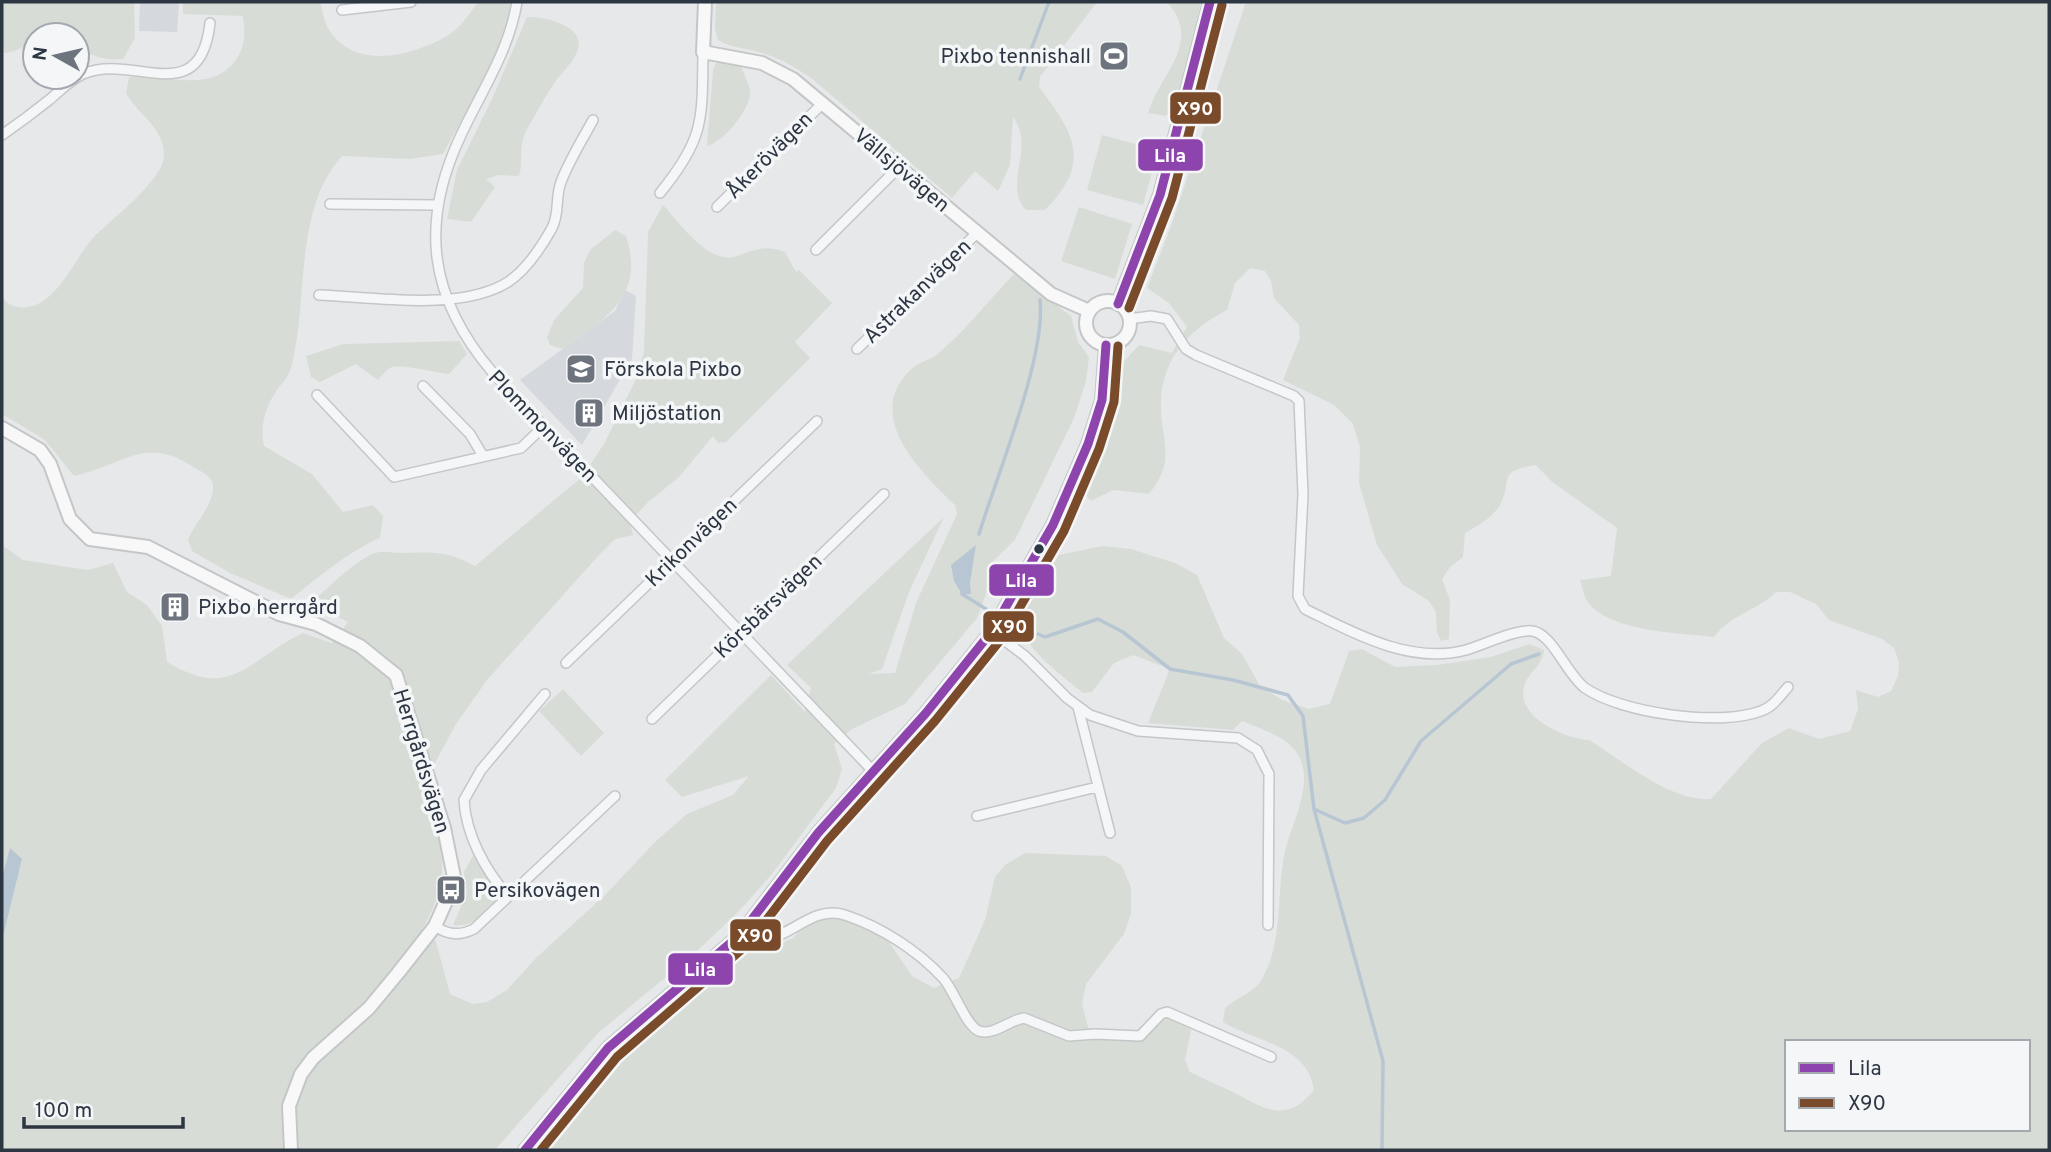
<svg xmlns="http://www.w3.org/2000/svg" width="2051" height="1152" viewBox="0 0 2051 1152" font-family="Overpass,sans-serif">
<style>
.built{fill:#d5d8dd}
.green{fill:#d7ddd6;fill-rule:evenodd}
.water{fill:#b7c6d2}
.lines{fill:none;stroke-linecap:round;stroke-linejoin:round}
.stream{stroke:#b7c6d2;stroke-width:3.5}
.street-casing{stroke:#c4c6c8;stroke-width:12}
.secondary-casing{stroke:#c4c6c8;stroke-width:16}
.street{stroke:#f5f6f7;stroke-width:9}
.secondary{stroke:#f8f8f8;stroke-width:12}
.bus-1-casing{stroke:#f4f6f8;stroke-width:14}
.bus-2-casing{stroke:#f4f6f8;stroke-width:14}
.bus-1{stroke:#8e44ad;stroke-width:9}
.bus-2{stroke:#7a4b2a;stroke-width:9}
.bus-dot{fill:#2d3643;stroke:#f4f6f8;stroke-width:2.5}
.labels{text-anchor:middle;stroke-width:7;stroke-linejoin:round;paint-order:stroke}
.poi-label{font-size:21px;fill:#2d3643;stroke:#f4f6f8;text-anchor:start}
.street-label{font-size:21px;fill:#2d3643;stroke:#f4f6f8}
.line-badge{stroke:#f4f6f8;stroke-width:2.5}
.badge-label{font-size:19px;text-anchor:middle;font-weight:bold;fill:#fff}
</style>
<rect width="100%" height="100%" fill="#e6e8ea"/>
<path class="built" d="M140,2H179L177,32L139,31Z
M625,290L636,296L632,359L582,445L520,380L615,311Z"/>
<path class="green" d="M2,2H134L135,38L123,59C105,61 92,56 77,47V35L39,31C29,43 19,53 2,53Z
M183,2H320C322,10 324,21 328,28C353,72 415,56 450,34C461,27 470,13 478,2H511C503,55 468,107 443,154L410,159L342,156C293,211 309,300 291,368C289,376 282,383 277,390C265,407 260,426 264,446L312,474L343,512L373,505L383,516L380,538C349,551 317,578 291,599L230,573L192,551L188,540C194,523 214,505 213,486C213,477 202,472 195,468C144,434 125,465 74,476L45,440L2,414V295C5,303 11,306 18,307C55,313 74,257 94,237C111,220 163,180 164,156C165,128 138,115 126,93L129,77C165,73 213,96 237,58C246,44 245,32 243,16L183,14Z
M716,2H1097L1040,77L1039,87C1074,133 1093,162 1045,210H1026C1002,183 1036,149 1013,117L1010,165L998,191L975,171L952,198L810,77C795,68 782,59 765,54C749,48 733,49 718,40L715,29Z
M1167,2H1201L1184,92L1166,116L1148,113C1161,72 1203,42 1167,2Z
M1246,2H2049V1150H533C565,1111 594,1071 633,1037C669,1004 710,978 743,941L761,946L778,945L793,938L808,922L832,917L855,920L889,942L912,976L934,988L959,978L985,920L995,877L1005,865L1025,853L1106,856L1122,866L1131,887V914L1124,934L1086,984L1082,1004L1090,1035L1141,1032L1157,1019L1172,1015L1191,1030L1185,1060L1190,1072C1204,1079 1218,1085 1231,1091C1263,1107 1285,1126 1314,1090C1308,1045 1255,1042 1223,1022L1225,1008C1236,998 1255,992 1262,979C1284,940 1276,894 1285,852C1291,824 1313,788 1300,758C1290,737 1261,729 1242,721L1233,730L1148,723L1170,669L1133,655L1114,663L1092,692L1083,693C1066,678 1011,640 1021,615C1028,599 1049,571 1059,555L1102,546L1131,549L1175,563L1197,575L1224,638L1242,654L1260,686L1282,700L1309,709L1330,704L1349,651L1362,649L1395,667L1437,665L1491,657L1529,644L1544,650C1543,666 1527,673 1524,687C1516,717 1565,739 1589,740C1623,761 1671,802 1711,799L1762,743L1789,728L1819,739L1850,731L1858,709L1856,690L1878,697L1891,691L1898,676L1899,662L1894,648L1882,639L1829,620L1816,604L1790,592H1776C1757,611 1731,614 1714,637C1680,633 1609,632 1587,601C1584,596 1582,586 1580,580L1611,576L1617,528L1551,481L1536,465C1494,472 1514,480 1500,505C1492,518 1477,526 1465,533L1463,557L1450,567L1442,579L1450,600L1449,639L1441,641L1437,633L1436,612L1429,601L1402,584L1377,545L1359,483L1360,447L1353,424L1334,405L1283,380L1300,338L1299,325L1274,298L1271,281L1265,271L1250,268L1235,283L1227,310C1190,329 1162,358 1161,402C1160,441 1178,458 1149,494L1113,490L1091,501L1083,493L1108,423L1119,367L1139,345L1172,353L1187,327L1169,303L1147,288L1171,226ZM1787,1042H2028V1129H1787Z
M527,17C546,17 592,26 575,56C570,66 561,73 555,82C545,96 536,114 527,129C517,149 524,160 519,176L499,175L486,179L495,187L471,222L447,219L457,170L492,99Z
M717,61L740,64C743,72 748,82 750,90C752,109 723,142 707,146L713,70Z
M1102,135L1158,150L1143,205L1087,190Z
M663,205C680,223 709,266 737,256C756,249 765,245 785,252L796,272L799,270L832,303L795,342L810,358L726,442L718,443L713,436L679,477L647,503L630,522L633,535L615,539L600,554L487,680L456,724L435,763L421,775C440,834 457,872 422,929L436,942L450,994L473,1004L487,1002L507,990L537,957L606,894L657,840L687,814L733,795L749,776L682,797L665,780L771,675L805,712L811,688L787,665L944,517L909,592L882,669L869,674L895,673L916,603L957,514L955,505C920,472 859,412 915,366C921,362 929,360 935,356C962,335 989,300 1014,274L1071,316L1078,342L1089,357L1086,381L1074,418L1015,540L990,564L986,594L977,618L905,704L852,729L834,744L842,769L836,788L772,874L742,908L694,954L598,1033L495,1150H2V941L22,859L10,849L2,877V545L23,560L88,570L113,563L127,592L147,605L162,626L167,662C233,702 248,659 303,633L332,643L348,622L319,607L315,599C332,585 350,565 370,555C382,549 390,553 402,553C430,552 449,551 475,566L582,477L604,444L637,377L644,352L648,232Z
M1079,207L1132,224L1115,279L1061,261Z
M615,230L626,236C646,296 605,319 563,349L550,345L547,337L554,320L583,288L584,263L590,250Z
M459,341L467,354L449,374C436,373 398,363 390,368C386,370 381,377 378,380L356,364L320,382L311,377L306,356L343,344Z
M563,689L604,733L581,756L539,711Z
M475,852L499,895C490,910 472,929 453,925L467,893L464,872Z"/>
<path class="water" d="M976,545L970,583L971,594H962L954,581L951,565Z
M10,848L22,859L2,941V877Z"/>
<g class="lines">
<path class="stream" d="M1020,79L1049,2
M979,534C997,475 1046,357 1040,300
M963,590L962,594L986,609
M1013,621L1030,630
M1038,634L1045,637L1098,619L1123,632L1170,669L1233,680L1288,695L1303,716L1314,809L1383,1061L1382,1150
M1314,809L1345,823L1364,818L1385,800L1421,741L1511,664L1539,654"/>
<g class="street-casing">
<path id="street" d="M517,2C509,51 482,90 461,135C419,224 429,298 493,373L872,770
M342,10L411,2
M2,135C18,124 34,112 49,100C60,91 70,80 83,74C133,52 200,112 210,23
M660,193C705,138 702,120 703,52
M330,204L437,205
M717,207L822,104
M816,250L899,167
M319,295C374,297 460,312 508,282C526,270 542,246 552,228C560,213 555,197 561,182C569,161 582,140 593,120
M1129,319L1151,316L1167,319L1186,349L1196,355L1294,396L1299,401L1303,494L1298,596L1305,609C1354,633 1410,665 1466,650C1483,645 1516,629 1532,631C1552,633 1567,675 1585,688C1621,713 1720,727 1761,711C1773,707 1780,696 1788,687
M857,349L977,233
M423,386L470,434L483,456
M317,395L394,477L521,448L544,426
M992,631L1025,656L1067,698L1090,715L1138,731L1238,738L1257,750L1269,774L1268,925
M566,663L817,421
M1078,707L1110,833
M652,719L884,494
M977,816L1097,787
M508,896C485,870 466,835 464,800L481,770L545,694
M435,926C447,935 460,936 474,929L615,796
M740,935C780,957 805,902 845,915C881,927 917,950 943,978C954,990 966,1026 979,1031C994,1036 1009,1020 1024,1018L1069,1036L1095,1034L1140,1036L1161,1014L1167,1012L1271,1057"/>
</g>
<g class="secondary-casing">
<path id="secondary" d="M705,2L703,52L762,63L793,79L1051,294L1089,311
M1086 323a22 22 0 1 1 44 0a22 22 0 1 1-44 0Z
M1118,304L1160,195L1210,2
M2,428L40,450L50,464L70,519L90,539L148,547L279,614L316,624L360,646L396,675L444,828L454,877L451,890L435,926L398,973L369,1008L313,1058L301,1074L289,1106L291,1150
M525,1150L608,1048L740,935L818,833L926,713L992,631L1053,525L1088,444L1102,400L1106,345"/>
</g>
<use href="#street" class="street"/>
<use href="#secondary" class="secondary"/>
<g class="bus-1-casing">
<path id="bus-1" d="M1118,304L1160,195L1210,2
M525,1150L608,1048L740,935L818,833L926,713L992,631L1053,525L1088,444L1102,400L1106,345"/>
</g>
<g class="bus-2-casing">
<path id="bus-2" d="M1129,308L1172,198L1222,5
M541,1150L617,1057L749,943L827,841L935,721L1002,638L1064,531L1099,449L1114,402L1118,346"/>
</g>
<use href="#bus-1" class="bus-1"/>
<use href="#bus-2" class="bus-2"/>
</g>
<defs>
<g id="stadium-square" transform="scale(1.575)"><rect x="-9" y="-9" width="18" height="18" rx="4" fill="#6e747d" stroke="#f4f6f8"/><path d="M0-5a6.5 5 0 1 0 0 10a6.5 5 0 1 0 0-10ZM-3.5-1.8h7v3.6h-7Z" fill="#fff"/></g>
<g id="school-square" transform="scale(1.575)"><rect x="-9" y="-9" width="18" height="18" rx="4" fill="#6e747d" stroke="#f4f6f8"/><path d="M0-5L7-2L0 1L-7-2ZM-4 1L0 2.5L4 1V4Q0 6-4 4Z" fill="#fff"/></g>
<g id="building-square" transform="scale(1.575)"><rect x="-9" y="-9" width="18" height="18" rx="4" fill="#6e747d" stroke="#f4f6f8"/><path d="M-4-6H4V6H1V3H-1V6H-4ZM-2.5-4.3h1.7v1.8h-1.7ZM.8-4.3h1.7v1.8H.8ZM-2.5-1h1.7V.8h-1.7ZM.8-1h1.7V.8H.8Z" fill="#fff"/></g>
<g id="bus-square" transform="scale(1.575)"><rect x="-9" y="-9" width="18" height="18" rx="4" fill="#6e747d" stroke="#f4f6f8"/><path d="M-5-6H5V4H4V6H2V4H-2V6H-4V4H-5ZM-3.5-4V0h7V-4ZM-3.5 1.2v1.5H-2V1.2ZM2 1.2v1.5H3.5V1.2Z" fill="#fff"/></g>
</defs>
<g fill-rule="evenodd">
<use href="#stadium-square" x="1114" y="56"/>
<use href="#school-square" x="581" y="369"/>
<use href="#building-square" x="589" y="413"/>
<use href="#building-square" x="175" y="607"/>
<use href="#bus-square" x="451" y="890"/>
</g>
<circle class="bus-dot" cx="1039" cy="549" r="6"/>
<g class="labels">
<g class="poi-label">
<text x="1091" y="63" text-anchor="end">Pixbo tennishall</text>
<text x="604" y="376">Förskola Pixbo</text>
<text x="612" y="420">Miljöstation</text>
<text x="198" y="614">Pixbo herrgård</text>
<text x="474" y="897">Persikovägen</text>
</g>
<g class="street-label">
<text transform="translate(769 155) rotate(-45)" y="7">Åkerövägen</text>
<text transform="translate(902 170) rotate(40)" y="7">Vällsjövägen</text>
<text transform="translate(917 291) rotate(-44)" y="7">Astrakanvägen</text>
<text transform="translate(543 426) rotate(46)" y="7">Plommonvägen</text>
<text transform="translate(691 542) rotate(-44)" y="7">Krikonvägen</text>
<text transform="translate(768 606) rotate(-44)" y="7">Körsbärsvägen</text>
<text transform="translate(422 761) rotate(73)" y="7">Herrgårdsvägen</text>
</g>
</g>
<g class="line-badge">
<rect x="1169" y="91" width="53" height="34" rx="7" fill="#7a4b2a"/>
<rect x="1137" y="138" width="67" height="34" rx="7" fill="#8e44ad"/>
<rect x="988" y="563" width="67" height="34" rx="7" fill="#8e44ad"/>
<rect x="982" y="610" width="53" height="33" rx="7" fill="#7a4b2a"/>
<rect x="729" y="918" width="53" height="34" rx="7" fill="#7a4b2a"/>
<rect x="667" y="952" width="67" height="34" rx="7" fill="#8e44ad"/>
</g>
<g class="badge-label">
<text x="1195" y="115">X90</text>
<text x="1170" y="162">Lila</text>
<text x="1021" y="587">Lila</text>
<text x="1009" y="633">X90</text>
<text x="755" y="942">X90</text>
<text x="700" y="976">Lila</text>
</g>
<rect width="2051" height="1152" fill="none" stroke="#2d3643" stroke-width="7"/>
<rect x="1785" y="1040" width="245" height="91" fill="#f4f6f8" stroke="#a4a9b0" stroke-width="2"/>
<rect x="1799" y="1063" width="35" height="10" fill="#8e44ad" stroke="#a4a9b0" stroke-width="2"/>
<text x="1848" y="1075" font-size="21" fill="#2d3643">Lila</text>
<rect x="1799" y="1098" width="35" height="10" fill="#7a4b2a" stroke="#a4a9b0" stroke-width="2"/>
<text x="1848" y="1110" font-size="21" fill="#2d3643">X90</text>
<g transform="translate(56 56) rotate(278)"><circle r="33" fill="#f4f6f8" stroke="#a4a9b0" stroke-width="2"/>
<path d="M0-5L12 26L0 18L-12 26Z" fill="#6e747d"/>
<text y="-10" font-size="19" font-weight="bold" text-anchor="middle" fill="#2d3643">N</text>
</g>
<path d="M24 1117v10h159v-10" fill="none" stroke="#2d3643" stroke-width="3.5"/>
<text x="35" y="1117" font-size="21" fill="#2d3643" stroke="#f4f6f8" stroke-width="5" paint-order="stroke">100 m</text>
</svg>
